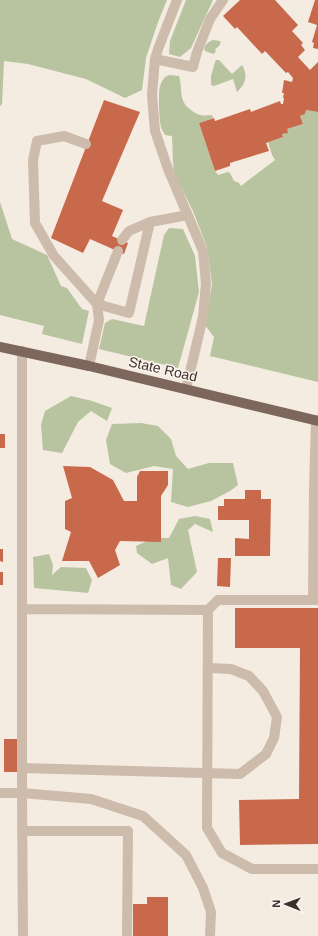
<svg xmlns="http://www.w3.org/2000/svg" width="318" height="936" viewBox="0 0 318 936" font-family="Arial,sans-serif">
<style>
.green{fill:#b8c4a0}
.building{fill:#c8694b}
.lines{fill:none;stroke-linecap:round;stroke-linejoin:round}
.minor{stroke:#cdbbac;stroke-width:10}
.major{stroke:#7d675c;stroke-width:10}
.labels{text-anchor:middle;stroke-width:3;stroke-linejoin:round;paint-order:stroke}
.street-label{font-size:14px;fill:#3b302b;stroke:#fbf5ee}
</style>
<rect width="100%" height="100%" fill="#f4ebe1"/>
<path class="green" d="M0,0H167L158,22L146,58L142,90L125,98L86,79L28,64L4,61L2,104L0,106Z
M186,0H213L191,48L180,57L169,54L170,41Z
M213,40L220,41C222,45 217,47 215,50L216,52L213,54L205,51C203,46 208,42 213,40Z
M216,60H219L232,74L242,65C248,75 246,84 237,92L233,79L214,86L211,85V76L215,62Z
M170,75L179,76C183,90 178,101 191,110C198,116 204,116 212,115L213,118L199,123L215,171L218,175L228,172L230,173L234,181L239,183L241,186L275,160L272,155L268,142L283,137L282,134L287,133V129L303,124L300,116L305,114L306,110L318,112V382L210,356L214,337L205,325L212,284L207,247L193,211L174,173L173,162L172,136L165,135C164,133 162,130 161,127C159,119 158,93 160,86C162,81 164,76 170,75Z
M0,202L12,239L47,255L61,286L67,288L82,309L89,311L82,344L42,334L44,326L0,315Z
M169,228L183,229L195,256L199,292L178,368L99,349L105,323L112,319L144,326L164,235Z
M71,396L92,401L112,408L107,421L91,411L78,422L62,453L43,450L41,425L45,411Z
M141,423L158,426L171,439L176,456L188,469L209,463H233L238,485L230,491L211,501L188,507L171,502L173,469L154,466L126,473L110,464L106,440L112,424Z
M195,516L210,519L213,532L195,524L188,530L197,572L181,589L171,585L168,558L152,564L137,553L136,546L154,538H169L179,519Z
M49,554L53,565L52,575L61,567L86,568L92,580L88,593L34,588L33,557Z"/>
<path class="building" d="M240,0H275L298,25L292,31L303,43L301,45L305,50L298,57L310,70L318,62V112L306,110L305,114L300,116L303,124L287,129L288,133L282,134L283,137L266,143L269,151L230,163V166L215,171L199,123L214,118L215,121L250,109L251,112L280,101L281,104H283L284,98H283L284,93H282L284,80L292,82L293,78L288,72L286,73L265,51L262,54L237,27L235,29L223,16Z
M315,0H318V49L313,48L314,43L312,42L317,25L308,22Z
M104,100L140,112L102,201L123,210L112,236L128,243L124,254L90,239L83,253L51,238Z
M0,434H5V448H0Z
M63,466L90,467L113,480L124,501H137V477L140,471H168V485L161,496V542L120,541L115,550L120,565L98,578L89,561H62L71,532L65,529V501L72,498Z
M245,490H261V499H271L270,556H235V538L249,539V520H218V506H224V499H245Z
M0,549H3V562L0,561Z
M218,558H231L230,587L217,586Z
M0,572H3V585H0Z
M235,608H318V844L240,845L239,800L299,799L300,648H235Z
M4,739H18L17,772H4Z
M147,897H168V936H133V904H147Z"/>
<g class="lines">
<path class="minor" d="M177,0L158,49L155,59L152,95L155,131L168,169L203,251L206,283L203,317L186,389
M155,59L193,67L197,52L210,19L223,0
M86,144L64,136L37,141L33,160L35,223L54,256L97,304L99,320L89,366
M122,240L129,231L150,222
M118,251L97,304L129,313L150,222L188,215
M22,351V793L23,936
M313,600L314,490L316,420
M318,600H218L208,610L207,828L222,853L252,869H318
M22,609L208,610
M22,768L240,774L266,754L274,738L277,717L263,691L249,676L231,669L208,668
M0,793H22L91,799L143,816L186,855L203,888L211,912L210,936
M22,831H128L127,936"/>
<path class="major" d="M0,347L89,366L318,421"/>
</g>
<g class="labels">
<g class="street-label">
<text transform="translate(163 369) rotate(13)" y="5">State Road</text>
</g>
</g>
<g transform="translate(286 904) rotate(271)" stroke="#fbf5ee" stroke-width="3" paint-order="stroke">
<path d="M0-3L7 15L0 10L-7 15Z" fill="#3b302b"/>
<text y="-6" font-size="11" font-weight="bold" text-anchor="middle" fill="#3b302b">N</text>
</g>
</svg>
